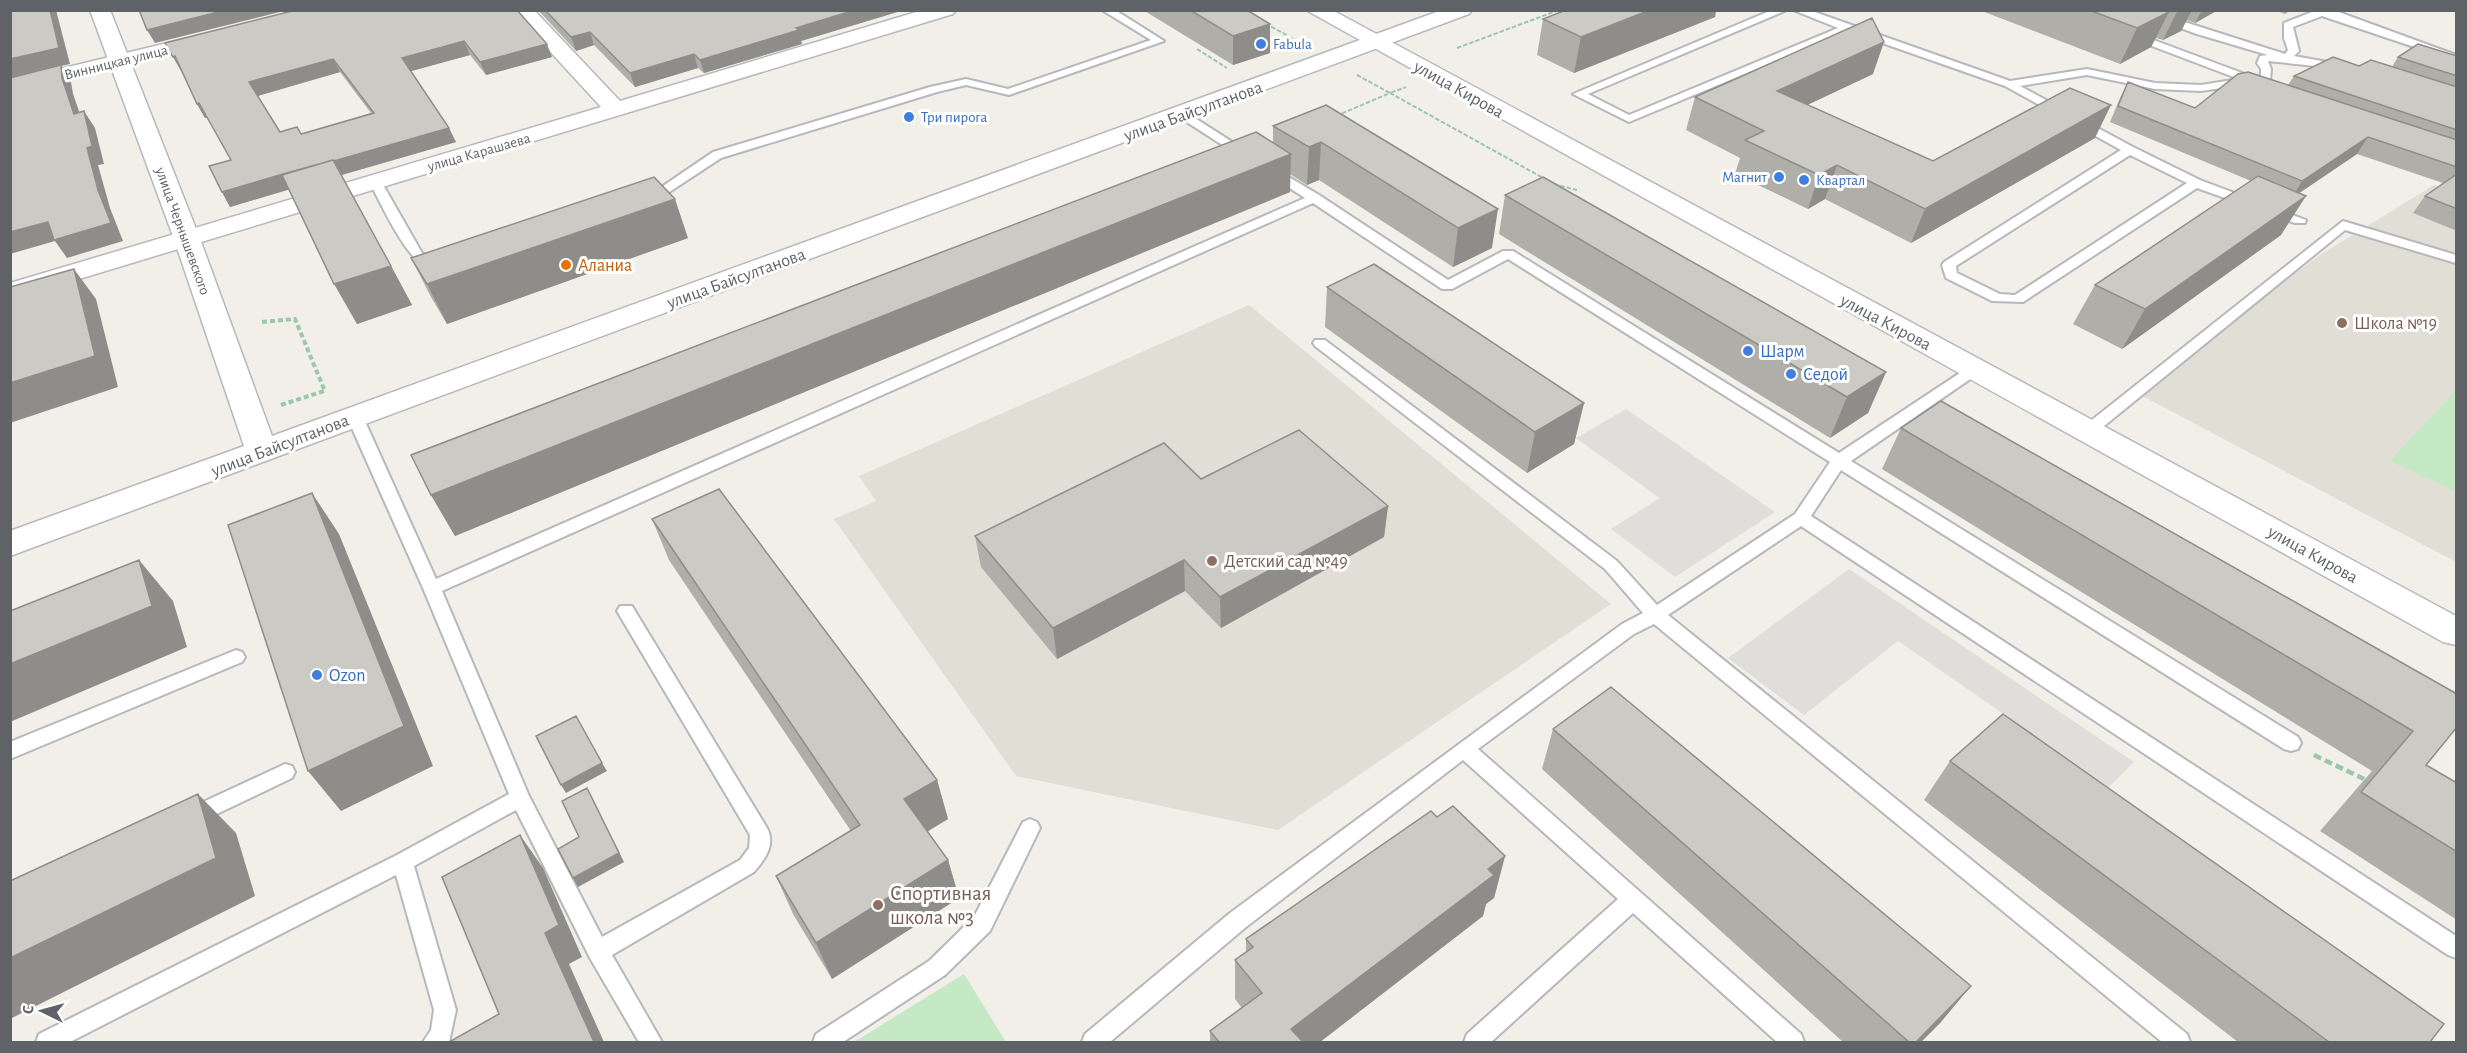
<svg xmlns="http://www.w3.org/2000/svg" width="2467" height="1053" viewBox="0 0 2467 1053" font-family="'Alegreya Sans',sans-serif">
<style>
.industrial{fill:#e0deda}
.education{fill:#e1ded6}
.green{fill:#c5e8c5}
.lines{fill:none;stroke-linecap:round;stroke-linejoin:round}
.service-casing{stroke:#b5b8bc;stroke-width:4}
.minor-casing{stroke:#b5b8bc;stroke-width:3}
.tertiary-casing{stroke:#b5b8bc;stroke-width:3}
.secondary-casing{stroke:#b6babf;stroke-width:3}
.path-far2{stroke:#9cc7a9;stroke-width:2;stroke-dasharray:4.5 2;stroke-linecap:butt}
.path-far1{stroke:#9cc7a9;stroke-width:4;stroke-dasharray:5 3;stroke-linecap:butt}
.path{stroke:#9cc7a9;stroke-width:4.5;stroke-dasharray:8 4;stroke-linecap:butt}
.service{fill:#fff;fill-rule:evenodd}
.minor{fill:#fff;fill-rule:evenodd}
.tertiary{fill:#fff;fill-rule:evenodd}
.secondary{fill:#fff;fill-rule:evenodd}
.wall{fill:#afaea9;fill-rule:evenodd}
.shaded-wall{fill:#8f8d8a}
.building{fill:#cccac5;stroke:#8f8d8a;stroke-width:1.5;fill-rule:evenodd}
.shop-dot{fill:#3f7fe0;stroke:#fff;stroke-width:2}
.food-dot{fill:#e8710a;stroke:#fff;stroke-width:2}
.education-dot{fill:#8d6e63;stroke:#fff;stroke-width:2}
.labels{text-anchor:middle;stroke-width:6;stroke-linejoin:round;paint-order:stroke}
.far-shop-label{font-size:15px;fill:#366cbe;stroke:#fff;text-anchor:start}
.far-street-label{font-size:15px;fill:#5f6368;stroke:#fff}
.street-label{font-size:18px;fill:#5f6368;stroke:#fff}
.food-label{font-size:18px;fill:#c56008;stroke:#fff;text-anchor:start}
.education-label{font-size:18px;fill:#785e54;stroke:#fff;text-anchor:start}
.shop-label{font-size:18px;fill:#366cbe;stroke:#fff;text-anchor:start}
.near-education-label{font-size:21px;fill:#785e54;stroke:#fff;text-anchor:start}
</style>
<rect width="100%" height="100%" fill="#f1efe8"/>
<path class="industrial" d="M1626,409L1775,512L1675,577L1611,529L1660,498L1576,438Z
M1849,569L2134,762L2109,787L1898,641L1804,715L1728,658Z"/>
<path class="education" d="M2434,185L2456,193V562L2133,391L2320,255Z
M1249,305L1611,604L1278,830L1016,776L834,519L876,501L859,476Z"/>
<path class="green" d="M2456,390V492L2390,461Z
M964,974L1006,1042H854Z"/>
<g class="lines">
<g class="service-casing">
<path id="service" d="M1102,10H1115L1164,41L1009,95L966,85L937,92L721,158L651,204L647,205L641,201L713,152L930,87L966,79L1008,89L1151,40Z
M1772,10H1787L1588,94L1629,115L1838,28L1793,10H1809L2010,81L2087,69L2155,83L2201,85L2239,79L2128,37L2127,35L2132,32L2253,77L2261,76V69L2257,63L2260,56L2268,55L2197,34L2131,10H2147L2285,54L2288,50L2284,38V23L2317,10H2333L2456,55V61L2322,16L2293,27L2299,51L2294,56L2344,65V69L2268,61L2271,69L2270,81L2201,91L2155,89L2087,75L2020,86L2133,147L2200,180L2306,220L2305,223H2295L2197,188L2023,302L1992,301L1946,278L1942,265L1944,262L2121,150L2005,86L1848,31L1629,122L1573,94ZM2130,155L2187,183L2015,295L2000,294L1957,273L1956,266Z
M1183,112L1187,113L1251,154L1241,157L1179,117L1177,115Z
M1272,167L1319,195L1448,280L1503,251H1513L1839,453L1969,367H1979L1981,370L1979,373L1851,461L2298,737L2301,743L2298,749L2291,751L2284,749L1841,470L1811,516L2456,936V958L2448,955L1801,526L1668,615L2187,1034L2190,1042H2162L1654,624L1634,634L1478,749L1801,1034L1804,1042H1777L1633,913L1491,1042H1464L1467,1034L1618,899L1463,760L1246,927L1110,1042H1082L1085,1034L1230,913L1622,624L1643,613L1605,569L1315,346L1313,343L1315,340H1325L1617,561L1657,605L1795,514L1830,462L1508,259L1452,289H1442L1313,203L442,591L529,796L602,937L740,860L749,848L750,835L620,616L617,611L620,606H632L767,828C776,845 765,859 754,872L612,955L662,1042H639L590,958L516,810L414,866L456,1010L449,1042H423L431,1030L434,1010L396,875L70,1042H36L39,1034L395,856L509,794L423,588L347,417L350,414L355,412L363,417L436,579L1305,198L1268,174V168Z
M376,179L382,183L422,253L440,265V271C413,277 381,203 370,183Z
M2343,221L2456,255V263L2345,230L2093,435H2083L2080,431L2083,427Z
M236,650L242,652L245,657L242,662L10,759V742Z
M285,764L292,766L295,772L292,778L200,822L193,825L186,822L183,816L186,810Z
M1030,819L1037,822L1040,828L990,931L945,975L843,1042H813L816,1034L929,961L974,917L1023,822Z"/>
</g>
<g class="minor-casing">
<path id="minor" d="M512,10H534L620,101L923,10H956L953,14L10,300V283L601,107Z
M213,32L220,34L223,38L220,42L10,95V81Z"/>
</g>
<g class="tertiary-casing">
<path id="tertiary" d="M90,10H110L200,239L272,436L1442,10H1472L1469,14L10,556V531L244,446L174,239Z"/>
</g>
<g class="secondary-casing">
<path id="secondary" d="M1306,10H1332L2456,616V645L2443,642Z"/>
</g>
<path class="path-far2" d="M1265,29L1272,27L1299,42
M1457,48L1559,10
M1197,49L1227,68
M1357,75L1390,93L1406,87
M1336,116L1390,93L1545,179
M1554,184L1577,190"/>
<path class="path-far1" d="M262,322L295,319L324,389
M281,405L324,391"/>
<path class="path" d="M2314,755L2364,779"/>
<use href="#service" class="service"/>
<use href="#minor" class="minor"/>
<use href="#tertiary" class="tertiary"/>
<use href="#secondary" class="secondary"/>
</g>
<path class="wall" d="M296,10L552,57L486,75L470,55L411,71L456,142L342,175L412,305L357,324L289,189L230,207L222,192L231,160L208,118H205L197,104L181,71ZM340,72L371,113L301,134L280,132L258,96Z
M538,10H904L801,41L802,44L704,73L698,68L635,87L594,45L576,51Z
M1143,10H1247L1270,24V53L1233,65Z
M1566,10H1716L1715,17L1574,73L1537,55L1543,19Z
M1979,10H2218L2195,23L2187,20L2181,31L2163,40L2156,38L2151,47L2120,64Z
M2274,10H2291L2285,14Z
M2457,56V231L2413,213L2425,196L2443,183L2357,154L2299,193L2281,235L2122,349L2073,324L2095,285L2251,181L2110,122L2120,98L2128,82L2195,108L2288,85L2294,76L2359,66L2392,67L2398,57Z
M1873,74L1807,105L1933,161L2095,138L1911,243L1825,199L1808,209L1735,174L1740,158L1686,130L1695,97Z
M1326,105L1492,248L1453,267L1319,180L1307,185L1290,174V192L455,536L431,495L1273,142V126Z
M1505,195L1886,372L1868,413L1830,438L1499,234Z
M688,238L447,324L431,297L411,258Z
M1327,287L1584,403L1574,444L1527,473L1325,327Z
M1901,428L2457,694L2426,765L2457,783V920L2320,831L2372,771L1882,469Z
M1201,479L1388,506L1384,537L1221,628L1185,591L1057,659L981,567L975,536Z
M652,519L937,780L948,819L927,832L948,860L959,898L832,979L793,914L776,876L851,831L669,560Z
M1553,729L1941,1022L1921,1042H1843L1542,769Z
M1950,761L2430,1042H2238L1924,800Z
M1437,817L1505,856L1494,898L1486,904L1483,916L1320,1042H1210V1031L1242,1008L1235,999V960L1246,952V939Z"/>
<path class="shaded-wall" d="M50,10H56L70,64L61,66L71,82L73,94L86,131L10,79V59Z
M226,10H288L155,43L147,30Z
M855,10H904L801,41L802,44L704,73L700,60L796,28Z
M1650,10H1716L1715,17L1574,73L1581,37Z
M2178,10H2192L2181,31L2163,40Z
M2202,10H2218L2195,23Z
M2169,12L2151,47L2120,64L2137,28Z
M1270,24V53L1233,65V36Z
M590,32L594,45L576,51L571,37Z
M464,41L470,55L408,72L402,58Z
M1884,42L1873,74L1767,124L1777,91Z
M547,44L552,57L486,75L480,62Z
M694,54L698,68L635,87L630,73Z
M175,56L183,70L181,71L173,57Z
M333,59L340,72L257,96L249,82Z
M199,103L208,117L205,118L197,104Z
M2111,105L2095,138L1911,243L1925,209Z
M84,111L95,128L104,164L98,165L110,208L123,241L67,258L55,241L10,254V232L87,148Z
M449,128L456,142L341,175L291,189L230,207L222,192L283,174L334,161Z
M2368,137L2357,154L2292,198L2302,181Z
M1321,142L1319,180L1307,185L1309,147Z
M1291,154L1290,192L455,536L431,495Z
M1837,165L1825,199L1808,209L1819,175Z
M2306,196L2281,235L2122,349L2145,309Z
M675,199L688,238L447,324L427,284Z
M1498,209L1492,248L1453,267L1458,228Z
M391,266L412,305L357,324L334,284Z
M74,269L96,299L118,387L10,423V383Z
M1886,372L1868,413L1830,438L1847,397Z
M1584,403L1574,444L1527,473L1535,432Z
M312,493L339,534L433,766L341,811L308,771Z
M1388,506L1384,537L1221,628L1220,597Z
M139,560L173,601L187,647L10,722V664Z
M1184,560L1185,591L1057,659L1053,628Z
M602,763L607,771L566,793L561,785Z
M937,780L948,819L916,838L904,799Z
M587,788L624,862L578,887L573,878Z
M198,794L236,833L255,896L10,1019V958Z
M520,835L543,868L582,957L569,964L604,1042H594L545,933Z
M1505,856L1494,898L1486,904L1483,916L1320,1042H1291V1029Z
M948,860L959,898L832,979L816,943Z
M1971,986L1941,1022L1921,1042H1916Z"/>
<path class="building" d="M10,10H50L59,48L10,59Z
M139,10H226L147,30Z
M296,10H517L547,44L480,62L464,41L402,58L449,128L334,161L333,160L283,174L222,192L209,166L231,160L199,103L197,104L175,56L173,57L165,43ZM333,59L374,113L301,134L297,127L280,132L249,82Z
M545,10H855L796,28L799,30L700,60L694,54L630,73L590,32L571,37Z
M1190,10H1247L1270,24L1233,36Z
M1566,10H1650L1581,37L1543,19Z
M2089,10H2165L2169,12L2137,28Z
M1872,18L1884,42L1777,91L1933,161L2070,88L2111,105L1925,209L1837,165L1819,175L1745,140L1764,131L1695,97Z
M2418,44L2457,56V76L2398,57Z
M2333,57L2359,66L2371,60L2457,87V130L2294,76Z
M61,65L62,78L74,114L84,111L92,146L87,148L98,190L111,223L54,240L48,222L10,232V78Z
M2248,72L2457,140V167L2368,137L2302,181L2118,106L2128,82L2195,108L2238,74Z
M1326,105L1498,209L1458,228L1321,142L1309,147L1273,126Z
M1256,132L1291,154L431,495L411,455Z
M333,160L391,266L334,284L282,175Z
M2457,174V209L2425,196Z
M2258,176L2306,196L2145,309L2095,285Z
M654,177L675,199L427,284L411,258Z
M1543,177L1886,372L1847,397L1505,195Z
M1374,264L1584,403L1535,432L1327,287Z
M74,269L95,356L10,383V287Z
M1941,401L2457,694V727L2426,765L2457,783V852L2361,792L2413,731L1901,428Z
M1299,430L1388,506L1220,597L1184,560L1053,628L975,536L1164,443L1201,479Z
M719,489L937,780L904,799L948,860L816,943L776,876L860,825L652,519Z
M312,493L404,726L308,771L228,525Z
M139,560L152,606L10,664V611Z
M1611,687L1971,986L1916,1042H1909L1553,729Z
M2003,714L2444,1024L2430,1042H2329L1950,761Z
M576,716L602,763L561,785L536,736Z
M587,788L619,853L573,878L558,849L579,837L562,801Z
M198,794L216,858L10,958V881Z
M1453,806L1505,856L1488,869L1494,875L1291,1029L1303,1042H1219L1210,1031L1262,993L1235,960L1253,947L1246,939L1431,811L1437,817Z
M520,835L559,925L545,933L594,1042H449L499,1014L442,877Z"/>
<g class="shop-dot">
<circle cx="1261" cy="44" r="6"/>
<circle cx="909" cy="117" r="6"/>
<circle cx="1779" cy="177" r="6"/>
<circle cx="1804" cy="180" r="6"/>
<circle cx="1748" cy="351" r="6"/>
<circle cx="1791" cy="374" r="6"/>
<circle cx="317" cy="675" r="6"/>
</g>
<circle class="food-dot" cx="566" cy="265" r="6"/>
<g class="education-dot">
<circle cx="2342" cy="323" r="6"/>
<circle cx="1212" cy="561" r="6"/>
<circle cx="878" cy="905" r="6"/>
</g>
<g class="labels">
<g class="far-shop-label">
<text x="1273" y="49">Fabula</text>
<text x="921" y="122">Три пирога</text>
<text x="1767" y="182" text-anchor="end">Магнит</text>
<text x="1816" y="185">Квартал</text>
</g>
<g class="far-street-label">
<text transform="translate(116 62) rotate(-14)" y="5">Винницкая улица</text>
<text transform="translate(479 152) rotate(-16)" y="5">улица Карашаева</text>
<text transform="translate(183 231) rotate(70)" y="5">улица Чернышевского</text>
</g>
<g class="street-label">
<text transform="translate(1459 89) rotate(29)" y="6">улица Кирова</text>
<text transform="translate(1193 111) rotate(-20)" y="6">улица Байсултанова</text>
<text transform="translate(736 278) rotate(-20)" y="6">улица Байсултанова</text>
<text transform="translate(1886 322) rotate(28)" y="6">улица Кирова</text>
<text transform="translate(280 445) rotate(-21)" y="6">улица Байсултанова</text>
<text transform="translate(2313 554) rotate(29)" y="6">улица Кирова</text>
</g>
<g class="food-label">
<text x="578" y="271">Аланиа</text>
</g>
<g class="education-label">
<text x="2354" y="329">Школа №19</text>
<text x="1224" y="567">Детский сад №49</text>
</g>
<g class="shop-label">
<text x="1760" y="357">Шарм</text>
<text x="1803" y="380">Седой</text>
<text x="329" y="681">Ozon</text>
</g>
<g class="near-education-label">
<text x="890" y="900">Спортивная<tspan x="890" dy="24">школа №3</tspan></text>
</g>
</g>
<rect width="2467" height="1053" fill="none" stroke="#5f6368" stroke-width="24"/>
<g transform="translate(42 1011) rotate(275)" stroke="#ffffff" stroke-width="4.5" paint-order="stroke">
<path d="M0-4.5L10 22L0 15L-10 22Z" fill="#5f6368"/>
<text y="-9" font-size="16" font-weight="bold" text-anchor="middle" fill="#5f6368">С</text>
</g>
</svg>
